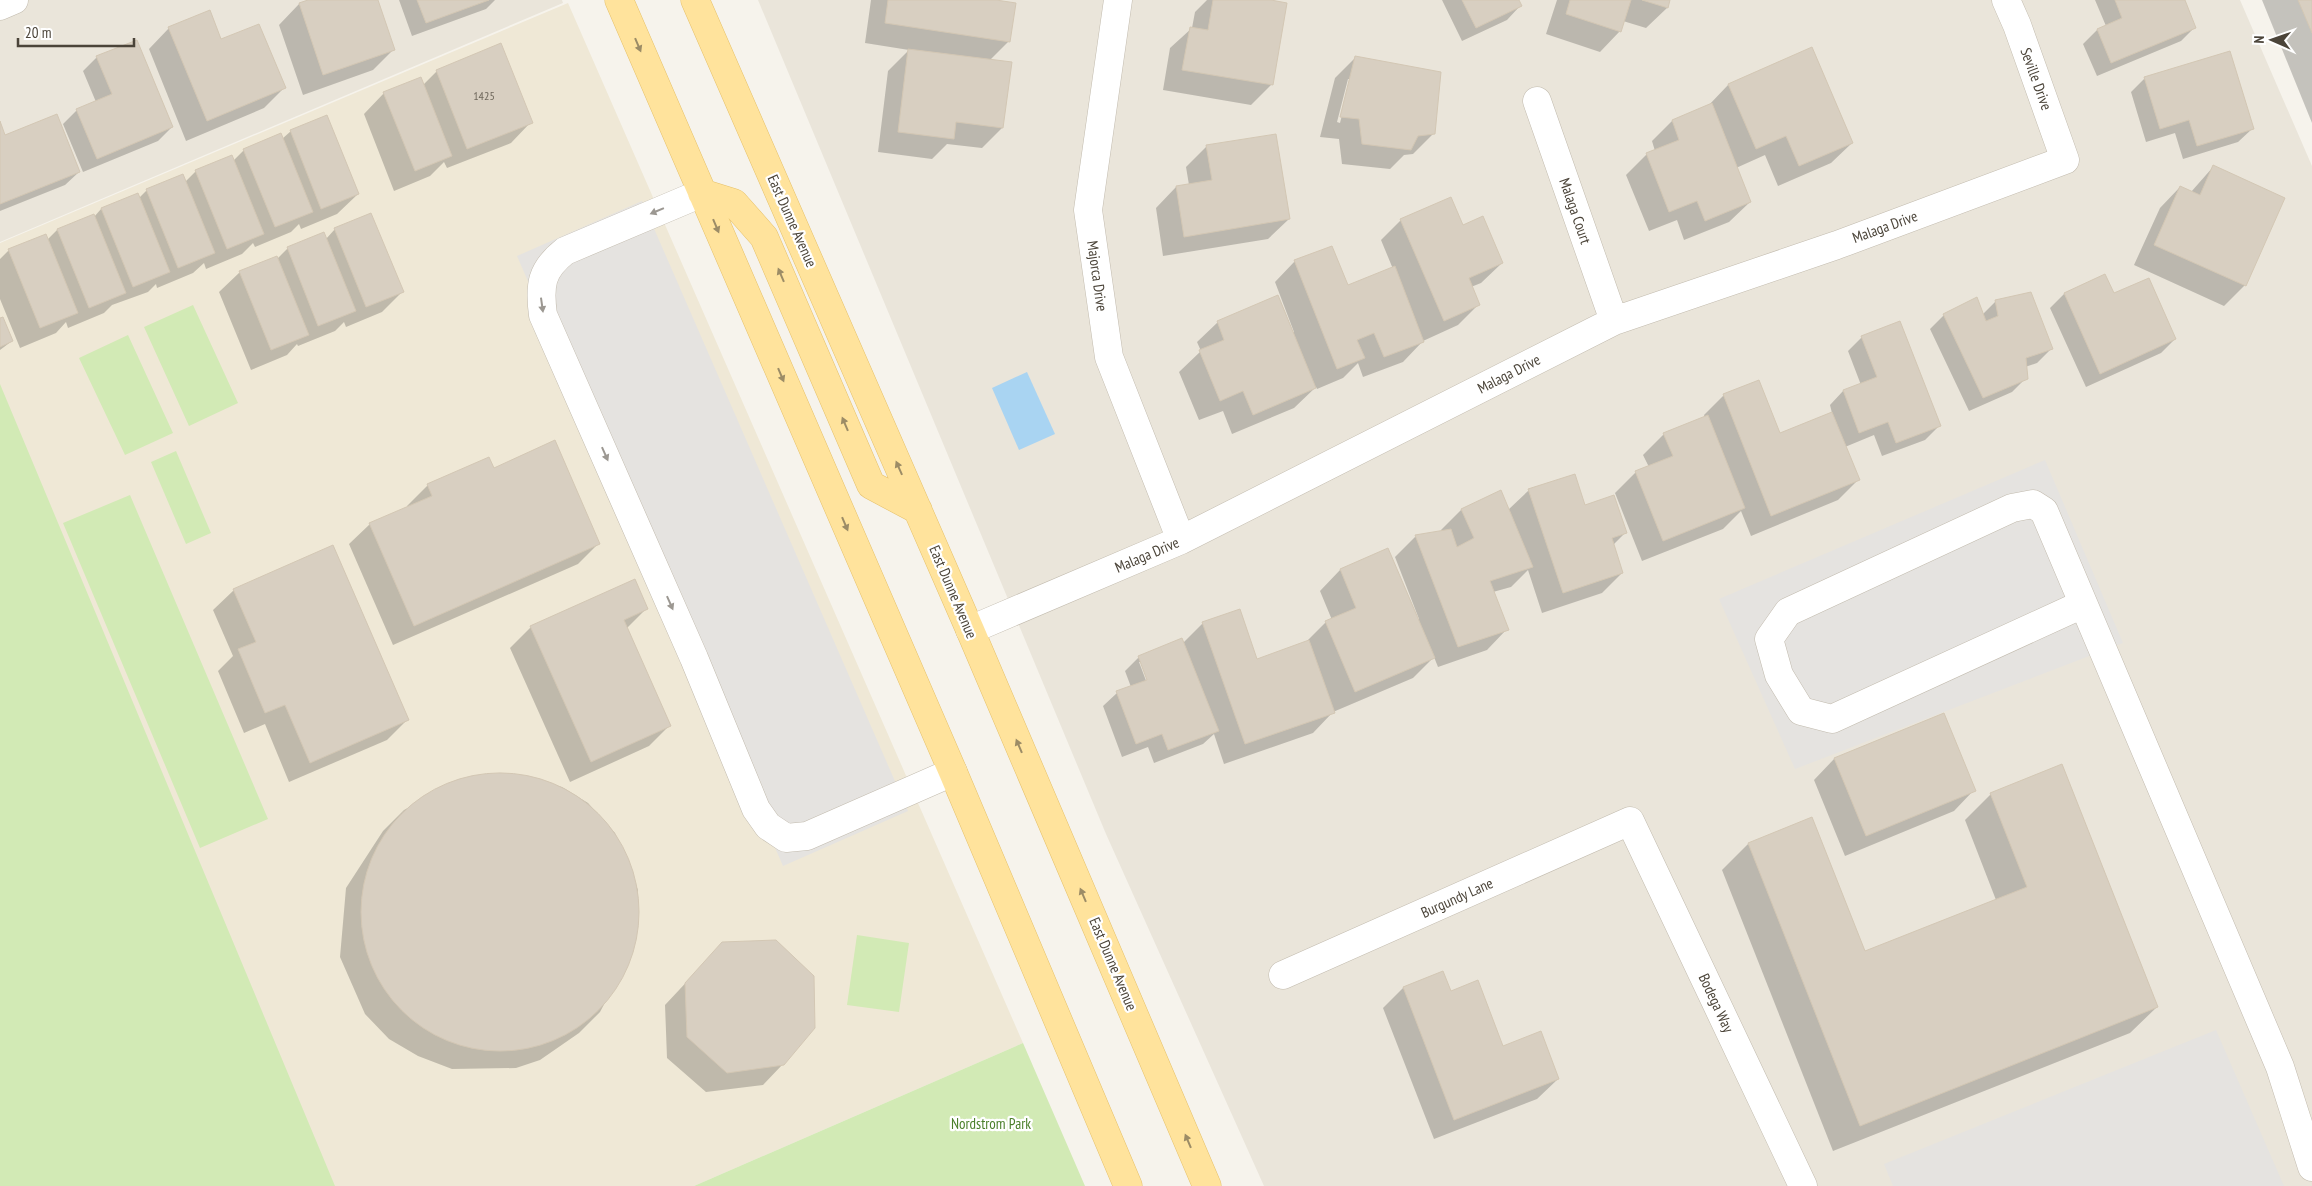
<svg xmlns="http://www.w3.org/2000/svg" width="2312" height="1186" viewBox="0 0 2312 1186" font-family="'PT Sans Narrow',sans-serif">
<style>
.residential{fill:#eae5da}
.education{fill:#efe8d6}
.green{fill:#d2eab5}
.parking{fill:#e5e3e0}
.water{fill:#a9d4f2}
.shadow{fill:#0003;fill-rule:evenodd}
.building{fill:#d8cfc1;stroke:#d3c7b4}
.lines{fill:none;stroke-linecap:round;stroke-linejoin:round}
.minor-casing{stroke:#c2bbae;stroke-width:29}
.major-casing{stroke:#e6c16a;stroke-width:29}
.minor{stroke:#fff;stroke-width:28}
.major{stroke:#ffe39c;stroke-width:28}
.oneway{fill:#9c8c66}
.oneway2{fill:#9c9892}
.labels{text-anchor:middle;stroke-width:4.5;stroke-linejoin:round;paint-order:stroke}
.number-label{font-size:12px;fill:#6e675b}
.street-label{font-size:15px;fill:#4b4439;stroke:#fff}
.park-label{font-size:15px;fill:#4a7f2a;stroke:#fff}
</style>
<rect width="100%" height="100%" fill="#f6f3ec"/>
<path class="residential" d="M0,0H562L563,3L0,242Z
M758,0H2240L2312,166V1186H1264L1106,834Z"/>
<path class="education" d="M568,3L1023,1043L694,1186H0V243Z"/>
<path class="green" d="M193,305L238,403L189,426L144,327Z
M128,335L173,433L125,455L79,358Z
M0,384L335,1186H0Z
M176,451L211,533L186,544L151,462Z
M130,495L268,819L200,848L63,523Z
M857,935L909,943L899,1012L847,1005Z
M1023,1043L1085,1186H694Z"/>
<path class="parking" d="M642,201L908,811L783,866L517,256Z
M2045,460L2123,643L1795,769L1719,599Z
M2216,1030L2284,1186H1893L1884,1164Z"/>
<path class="water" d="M1027,372L1055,434L1019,450L992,388Z"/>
<path class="shadow" d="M309,0H377L394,49L373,70L303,95L279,25L299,4Z
M399,0H495L486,9L412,36Z
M871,0H988L1009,41L989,61L1002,128L982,148L947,144L932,159L878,152L888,71L909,50L865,43Z
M1207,0H1264L1272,84L1251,105L1163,90L1170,48L1192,28L1195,12Z
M1442,0H1517L1520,6L1507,20L1462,41Z
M1557,0H1669L1667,8L1646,28L1623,21L1620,31L1600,52L1546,34Z
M2095,0H2183L2195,27L2181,41L2097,76L2083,44L2097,30L2106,26Z
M2262,0H2312V123Z
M169,28L221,41L284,88L264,108L186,141L149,49Z
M97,57L172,127L158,141L83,172L63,124L77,110L96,102L83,71Z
M1355,58L1434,133L1413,154L1404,155L1390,169L1342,164L1339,139L1320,137L1335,78ZM1348,79H1351L1340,123L1337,122Z
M437,71L531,122L511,143L447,168L444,162L430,176L394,191L364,114L384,93L423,85Z
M2145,78L2252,129L2238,142L2183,159L2175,133L2146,142L2131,92Z
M1728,85L1852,143L1831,163L1778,186L1765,155L1736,168L1750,202L1729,222L1684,240L1677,220L1649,231L1626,175L1647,154L1655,151L1652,141L1672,121L1708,106Z
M0,125L4,136L79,172L65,185L0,211Z
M291,131L358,194L337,214L301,229L299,224L291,232L255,247L253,243L242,254L206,269L204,263L193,273L157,288L156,284L148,292L112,305L104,313L68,328L66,322L56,333L20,348L0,299V259L9,250L47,240L57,230L94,217L101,209L137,195L139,198L147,190L185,182L196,171L233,161L244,150L282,139Z
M1207,146L1289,219L1268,239L1163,256L1156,208L1176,187L1189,185L1186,167Z
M2213,167L2283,198L2245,285L2224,306L2134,265L2160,208L2180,187L2191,192Z
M1401,220L1463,226L1502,263L1481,283L1471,287L1478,305L1458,325L1423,341L1403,362L1363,377L1358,363L1343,378L1317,389L1316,387L1294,408L1232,434L1223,411L1199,420L1179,372L1201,351L1197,342L1218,322L1294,332L1275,282L1295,261L1347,287L1393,269L1381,240Z
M335,229L402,292L382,312L346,327L344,322L335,331L298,346L297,344L287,355L251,370L219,292L240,272L277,259L288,248L326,239Z
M2104,276L2113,295L2175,339L2161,353L2086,387L2050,308L2064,294Z
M1996,301L2051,349L2037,363L2025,367L2026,378L2012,392L1969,411L1930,329L1944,315H1982Z
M0,320L12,341L0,350Z
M1862,337L1939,426L1925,440L1882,456L1874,435L1845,447L1858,480L1838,500L1751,536L1741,511L1723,529L1642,561L1615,493L1635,473L1649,467L1643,455L1664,434L1705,418L1704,415L1724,395L1779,435L1832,413L1830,405L1843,391L1861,385L1848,351Z
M493,469L598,544L578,564L393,645L349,544L370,524L408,507L407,506L428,485Z
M1574,475L1584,506L1625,533L1613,545L1622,573L1602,593L1542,613L1528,570L1511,587L1493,592L1507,629L1487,650L1438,667L1434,657L1413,678L1333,712L1313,733L1224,764L1214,734L1203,744L1154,763L1148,747L1122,757L1103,706L1117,693L1131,687L1125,671L1139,657L1183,643L1203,623L1256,660L1305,643L1326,622L1332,620L1320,591L1340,570L1388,550L1417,620L1419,619L1395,557L1416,536L1442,532L1441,530L1461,510L1501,491L1508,510L1528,491ZM1139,662H1142L1150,685L1148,686Z
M234,590L407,720L387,740L289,782L265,724L244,733L218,671L233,656L213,610Z
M646,609L626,629L670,725L649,746L570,782L510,648L531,627Z
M1944,714L1974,790L1954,811L1845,856L1814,780L1834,759Z
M528,777L562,787L588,803L615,833L638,890L629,957L600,1012L579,1033L540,1060L516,1068L452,1069L418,1056L389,1039L365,1014L340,957L346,888L383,831L404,810L462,779Z
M1991,794L2157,1007L2130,1033L1833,1151L1722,870L1748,844L1864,953L1996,900L1965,820Z
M723,943L783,1064L763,1085L706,1092L667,1058L665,1005Z
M1442,973L1450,993L1502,1048L1558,1079L1537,1099L1434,1139L1383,1008L1403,988Z"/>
<path class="building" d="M308,0H378L395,50L323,75L299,3Z
M417,0H489L426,23Z
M888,0H996L1016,3L1010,42L885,23Z
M1213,0H1271L1287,3L1273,85L1182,70L1190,27L1208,30Z
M1462,0H1519L1522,6L1476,28Z
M1570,0H1631L1621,32L1566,14Z
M1642,0H1670L1668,8Z
M2115,0H2185L2196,28L2111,63L2097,29L2122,18Z
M2298,0H2312V33Z
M210,10L221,39L259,24L286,88L207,121L168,27Z
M137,40L173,127L97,159L76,109L112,94L96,56Z
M501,43L533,123L467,149L436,70Z
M1812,47L1853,143L1799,166L1786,136L1756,149L1728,84Z
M908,49L1012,62L1003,128L956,122L954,139L898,132Z
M2230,51L2254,129L2197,146L2189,120L2160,129L2144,77Z
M1355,56L1441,72L1435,134L1418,136L1411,150L1362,144L1359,119L1340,117Z
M421,77L452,156L415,171L383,92Z
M1712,103L1751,202L1705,221L1697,201L1669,212L1646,153L1679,140L1672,120Z
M57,114L80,172L0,204V121L5,135Z
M327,115L359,194L321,209L290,130Z
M281,133L313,212L275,227L243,149Z
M1276,134L1290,219L1184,237L1176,186L1212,180L1206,145Z
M232,155L264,234L227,249L195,170Z
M2213,165L2285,198L2246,286L2154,245L2180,186L2200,195Z
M183,174L215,253L178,268L146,189Z
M138,193L170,272L133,287L101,208Z
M1451,197L1463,225L1483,216L1503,263L1469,278L1480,305L1444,321L1400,219Z
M371,213L404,292L366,307L334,228Z
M94,214L126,293L89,308L57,229Z
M324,232L356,311L318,326L287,247Z
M46,234L78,313L40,328L8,249Z
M1332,246L1348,285L1395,266L1424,342L1384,357L1374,333L1357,340L1365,358L1337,369L1294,260Z
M277,256L309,335L271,350L239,271Z
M2105,274L2114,293L2149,278L2176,339L2100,374L2064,293Z
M2031,292L2053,349L2026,358L2028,379L1983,398L1943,314L1977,297L1986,321L1998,316L1995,300Z
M1278,295L1316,388L1253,415L1243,391L1220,401L1199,350L1224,340L1217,321Z
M3,317L13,341L0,347V318Z
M1900,321L1941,426L1896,443L1888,422L1859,433L1843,390L1877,377L1861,336Z
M1759,380L1780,433L1832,412L1860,480L1771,516L1723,394Z
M1708,415L1745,508L1663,541L1635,471L1673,456L1663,433Z
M555,440L600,544L414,626L369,523L432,496L427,484L489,457L494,468Z
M1575,474L1585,505L1614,495L1627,533L1612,538L1623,573L1563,593L1528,489Z
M1501,490L1533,567L1490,581L1509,630L1458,647L1415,535L1451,529L1457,547L1474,538L1461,509Z
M333,545L409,720L310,763L285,705L265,713L238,649L256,642L233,589Z
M1388,548L1435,658L1355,692L1325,621L1356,608L1340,569Z
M635,579L648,609L624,620L671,726L591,762L530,626Z
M1240,609L1257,659L1309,640L1335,713L1245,744L1202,622Z
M1182,638L1219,731L1168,750L1162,734L1136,744L1116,691L1147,680L1138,656Z
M1944,713L1976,791L1866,836L1834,758Z
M2062,764L2158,1007L1860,1126L1748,843L1812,817L1865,951L2027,887L1990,793Z
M361 912a139 139 0 1 1 278 0a139 139 0 1 1-278 0Z
M776,940L814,976L815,1028L784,1065L727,1073L687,1037L685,983L722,942Z
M1443,971L1451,991L1478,980L1503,1046L1541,1031L1559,1079L1454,1120L1403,987Z"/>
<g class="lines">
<g class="minor-casing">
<path id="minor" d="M1118,0L1088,210L1109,357L1181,540
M0,6L14,0
M1537,101L1614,321
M702,193L565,251C541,270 539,285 543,315L694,658L756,809L768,826L786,838L807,836L953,772
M2083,604L1832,719L1801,711L1779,675L1769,639L1788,612L2012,508L2033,504L2044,511L2280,1067L2312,1167
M970,630L1181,540L1614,321L1837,245L2065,160L2017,25L2006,0
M1283,975L1630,821L1803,1186"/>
</g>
<g class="major-casing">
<path id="major" d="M619,0L953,772L1128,1186
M695,0L970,630L1207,1186
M702,193L734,203L764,237L871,485L918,510"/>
</g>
<use href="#minor" class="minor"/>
<use href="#major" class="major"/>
</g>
<defs><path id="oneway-solid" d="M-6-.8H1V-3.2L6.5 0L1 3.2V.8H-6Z" transform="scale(1.25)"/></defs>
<g class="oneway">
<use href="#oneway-solid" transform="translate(638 45) rotate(67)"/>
<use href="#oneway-solid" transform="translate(716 226) rotate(67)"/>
<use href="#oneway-solid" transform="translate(781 275) rotate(-113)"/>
<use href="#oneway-solid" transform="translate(781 375) rotate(67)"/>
<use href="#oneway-solid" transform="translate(845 424) rotate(-113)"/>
<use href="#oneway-solid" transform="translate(899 468) rotate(-114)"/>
<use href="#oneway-solid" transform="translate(845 524) rotate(67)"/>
<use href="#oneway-solid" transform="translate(1019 746) rotate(-113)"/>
<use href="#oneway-solid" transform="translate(1083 895) rotate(-113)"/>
<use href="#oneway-solid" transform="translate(1188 1141) rotate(-113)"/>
</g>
<g class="oneway2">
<use href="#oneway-solid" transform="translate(657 211) rotate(157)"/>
<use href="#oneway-solid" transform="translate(542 305) rotate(82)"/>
<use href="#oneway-solid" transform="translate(605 454) rotate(66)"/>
<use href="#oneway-solid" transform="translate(670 603) rotate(66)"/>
</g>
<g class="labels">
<g class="number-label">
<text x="484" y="100">1425</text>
</g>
<g class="street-label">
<text transform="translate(2036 79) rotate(70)" y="5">Seville Drive</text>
<text transform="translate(1575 211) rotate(71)" y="5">Malaga Court</text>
<text transform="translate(792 221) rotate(66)" y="5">East Dunne Avenue</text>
<text transform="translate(1885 227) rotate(-20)" y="5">Malaga Drive</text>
<text transform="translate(1097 276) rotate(82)" y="5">Majorca Drive</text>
<text transform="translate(1509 374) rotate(-27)" y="5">Malaga Drive</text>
<text transform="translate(1147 555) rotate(-23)" y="5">Malaga Drive</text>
<text transform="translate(953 592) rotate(67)" y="5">East Dunne Avenue</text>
<text transform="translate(1457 898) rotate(-24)" y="5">Burgundy Lane</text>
<text transform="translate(1113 964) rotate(67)" y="5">East Dunne Avenue</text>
<text transform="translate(1716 1003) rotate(65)" y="5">Bodega Way</text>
</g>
<g class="park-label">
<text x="991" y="1129">Nordstrom Park</text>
</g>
</g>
<g transform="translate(2272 40) rotate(272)" stroke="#ffffff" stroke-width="4" paint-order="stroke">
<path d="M0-4L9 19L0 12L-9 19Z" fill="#4b4439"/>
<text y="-8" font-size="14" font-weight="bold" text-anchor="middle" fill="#4b4439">N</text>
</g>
<path d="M18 38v8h116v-8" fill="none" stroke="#4b4439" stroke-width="2.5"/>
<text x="25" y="38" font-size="15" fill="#4b4439" stroke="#ffffff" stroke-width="4" paint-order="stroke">20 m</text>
</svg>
